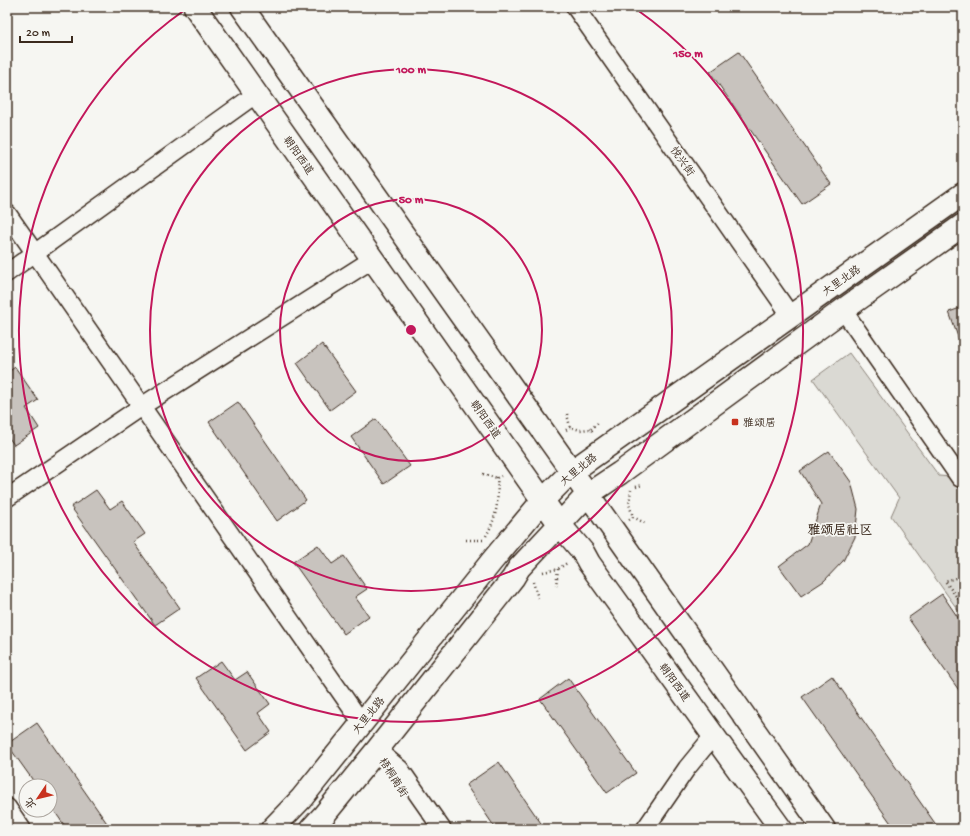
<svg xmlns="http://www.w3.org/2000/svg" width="970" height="836" viewBox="0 0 970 836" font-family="'Gochi Hand','LXGW WenKai TC',sans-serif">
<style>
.green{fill:#dad9d3;stroke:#8a8278}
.building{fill:#c8c3be;stroke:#3b2a1e}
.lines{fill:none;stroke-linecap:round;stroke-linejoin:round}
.minor-casing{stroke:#3b2a1e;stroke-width:20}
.major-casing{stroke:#3b2a1e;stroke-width:25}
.path{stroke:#3b2a1e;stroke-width:2.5;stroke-dasharray:1 3;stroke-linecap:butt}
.minor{stroke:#f6f6f2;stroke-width:17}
.major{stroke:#f6f6f2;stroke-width:22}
.ring{fill:none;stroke:#c2185b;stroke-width:2}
.poi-dot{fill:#c8321e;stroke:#f6f6f2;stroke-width:1.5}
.labels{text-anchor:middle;stroke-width:3.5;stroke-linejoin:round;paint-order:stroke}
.street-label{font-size:11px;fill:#3b2a1e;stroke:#f6f6f2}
.poi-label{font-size:11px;fill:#3b2a1e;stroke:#f6f6f2;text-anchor:start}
.quarter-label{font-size:13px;font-weight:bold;fill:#3b2a1e;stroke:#f6f6f2}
.centre{fill:#c2185b;stroke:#f6f6f2;stroke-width:2}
.ring-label{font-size:12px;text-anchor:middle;font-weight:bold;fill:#c2185b;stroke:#f6f6f2;stroke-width:3.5;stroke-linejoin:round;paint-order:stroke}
</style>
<rect width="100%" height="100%" fill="#f6f6f2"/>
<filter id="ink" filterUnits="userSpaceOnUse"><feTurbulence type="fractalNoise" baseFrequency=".025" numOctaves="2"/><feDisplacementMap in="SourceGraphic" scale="8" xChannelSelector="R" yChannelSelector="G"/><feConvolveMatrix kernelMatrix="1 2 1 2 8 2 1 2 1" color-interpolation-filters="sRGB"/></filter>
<g filter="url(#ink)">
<path class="green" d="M849,353L939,476L963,478V617L891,516L899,498L813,379Z"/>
<path class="building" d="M739,52L831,184L802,204L710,72Z
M963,307V351L949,312Z
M322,344L356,391L330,410L297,363Z
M15,367L38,400L26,408L39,428L14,445L7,435V373Z
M238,402L306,500L277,521L209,422Z
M376,419L410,466L384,484L351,437Z
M829,451L851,482L858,509L855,537L843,561L824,581L801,596L779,566L808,544L821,504L800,471Z
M96,490L110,509L122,501L145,534L133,542L180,608L155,625L71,507Z
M318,545L332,564L344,556L367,589L355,597L369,616L344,634L293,562Z
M942,594L963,625V696L908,618Z
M221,661L235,680L247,672L270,704L258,713L271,732L247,750L196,678Z
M832,676L939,829H895L802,697Z
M568,678L636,773L607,793L540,699Z
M37,723L111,829H67L50,805V786H37L7,744Z
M499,762L545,829H496L466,785Z"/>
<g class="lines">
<g class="minor-casing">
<path id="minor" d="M575,7L791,316
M7,213L362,723
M7,273L256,94
M843,310L960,478L963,479
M7,498L142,406L373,259
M377,750L400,769L442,829
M7,807L22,829
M645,829L687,768L714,735"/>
</g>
<g class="major-casing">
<path id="major" d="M195,7L560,525L583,552L589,563L781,829
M242,7L614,531L824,829
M272,829L301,799L492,561L543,500L571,472L963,194
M311,829L324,815L377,750L513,578L519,568L587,495L620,473L843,310L963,225"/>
</g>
<path class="path" d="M567,414L570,427
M591,429L599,422
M566,430L570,427L580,430L591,429L593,433
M483,474L497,478
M636,487L642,485
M633,517L645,523
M629,520L633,517L629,504L631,490
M486,536C497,517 499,500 497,478L501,476
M466,540H483
M543,572L558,569L567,563
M963,576L945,581L963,606
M533,582L538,598
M556,586L558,569"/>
<use href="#minor" class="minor"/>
<use href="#major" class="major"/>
</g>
</g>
<g class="ring">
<circle cx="411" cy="330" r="131"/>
<circle cx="411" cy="330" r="261"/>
<path d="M636 9A392 392 0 1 1 186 9"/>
</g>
<rect class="poi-dot" x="731" y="418" width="8" height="8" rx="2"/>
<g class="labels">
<g class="street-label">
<text transform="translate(299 155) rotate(55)" y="4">朝阳西道</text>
<text transform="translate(683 161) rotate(55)" y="4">悦兴街</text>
<text transform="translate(841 280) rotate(-35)" y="4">大里北路</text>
<text transform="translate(486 419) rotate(55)" y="4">朝阳西道</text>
<text transform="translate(578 469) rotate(-39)" y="4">大里北路</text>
<text transform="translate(675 682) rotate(54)" y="4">朝阳西道</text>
<text transform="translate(368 715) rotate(-51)" y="4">大里北路</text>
<text transform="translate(394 777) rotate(58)" y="4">梧桐南街</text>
</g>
<g class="poi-label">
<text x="743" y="426">雅颂居</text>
</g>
<g class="quarter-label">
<text x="840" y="534">雅颂居社区</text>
</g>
</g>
<circle cx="411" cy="330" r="6" class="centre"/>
<g class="ring-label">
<text x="688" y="57">150 m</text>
<text x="411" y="73">100 m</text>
<text x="411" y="203">50 m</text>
</g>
<rect width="970" height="836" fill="none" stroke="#f6f6f2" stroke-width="24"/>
<rect x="12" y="12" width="946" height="812" fill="none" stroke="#3b2a1e" stroke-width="1.5" filter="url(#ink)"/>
<g transform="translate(38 798) rotate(235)"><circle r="19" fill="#f6f6f2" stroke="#aba49d"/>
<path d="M0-3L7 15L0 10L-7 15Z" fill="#c8321e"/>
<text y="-6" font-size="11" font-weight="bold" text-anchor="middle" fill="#3b2a1e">北</text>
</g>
<path d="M20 36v6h52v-6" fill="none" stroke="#3b2a1e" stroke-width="2"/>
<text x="26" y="36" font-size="12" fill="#3b2a1e" stroke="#f6f6f2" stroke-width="3" paint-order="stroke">20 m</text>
</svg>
